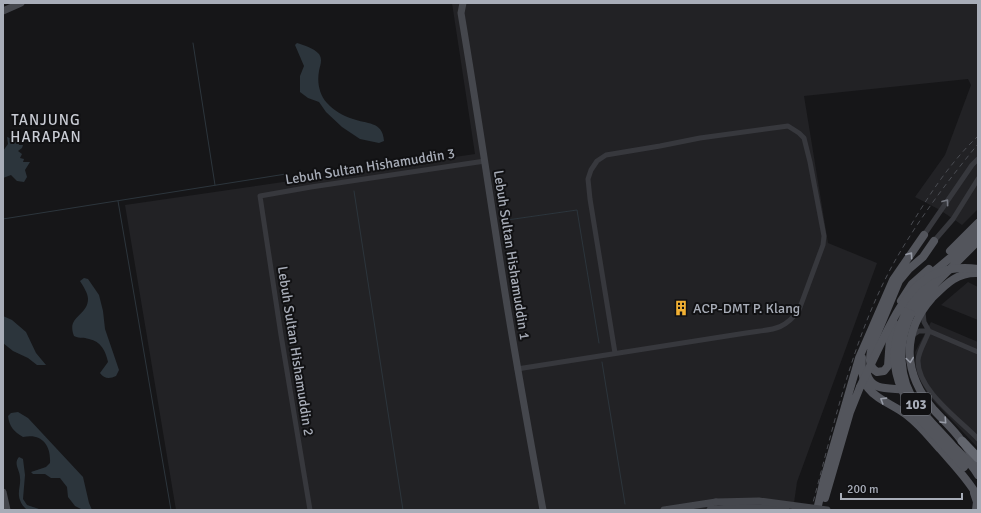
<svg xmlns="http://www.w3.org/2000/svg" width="981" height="513" viewBox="0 0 981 513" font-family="Signika,sans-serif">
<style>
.built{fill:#222225}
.water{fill:#2c353c}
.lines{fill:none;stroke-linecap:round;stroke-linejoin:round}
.stream{stroke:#2c353c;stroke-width:1}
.street{stroke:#37383d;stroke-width:5}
.secondary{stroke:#45474d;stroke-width:7}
.primary{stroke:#53555c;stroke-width:8}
.highway{stroke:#63666e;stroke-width:9}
.rail{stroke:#4a4c52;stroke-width:1;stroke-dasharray:5 4;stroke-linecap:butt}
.secondary-bridge{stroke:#45474d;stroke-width:7}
.primary-bridge{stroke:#53555c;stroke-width:8}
.oneway{stroke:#757881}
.oneway2{stroke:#979ba6}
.labels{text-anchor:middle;stroke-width:4;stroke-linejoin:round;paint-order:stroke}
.shield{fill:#111113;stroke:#7b7e86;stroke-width:1}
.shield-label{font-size:13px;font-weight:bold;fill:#a8adb8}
.street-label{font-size:14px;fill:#a8adb8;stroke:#111113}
.poi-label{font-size:14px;fill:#a8adb8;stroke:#111113;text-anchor:start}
.neighbourhood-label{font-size:15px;letter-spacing:1px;fill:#c9ccd4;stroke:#111113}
</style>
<rect width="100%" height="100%" fill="#161618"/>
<path class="built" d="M452,3H978V209L962,225L940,210L915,197L945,155L971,85L968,79L804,96L828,243L877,263L797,482L793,510H176L125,205L475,154Z
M968,282L978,287V320L941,305Z
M931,322L978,342V448L928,395L918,376L915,352Z"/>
<path class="water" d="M297,43C303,45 314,48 319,54C323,60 320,65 319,71C317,82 319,94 327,103C333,110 343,116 353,119C366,124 383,121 384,141L379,143L360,139L342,127L326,112L319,102L308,98L300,92V76L304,66L295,45Z
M7,137C11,138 13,140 18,141L19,145H23L22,148L18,151L22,154L20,158L24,159L23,162H30L25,170L27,177L24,182L17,181L11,175L3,178V151L8,144Z
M84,278L88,279L99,295L103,311L105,329L119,370L116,376C110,379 104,379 100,373L108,362C106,352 101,341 89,339C83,337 81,339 74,336C66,316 88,316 88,299C88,293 83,286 80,281Z
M3,316L12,320L26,332L36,353L46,365H37L28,358L13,351L3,343Z
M18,412L28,418L83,477L89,503L92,510H83L75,506L68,497L67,487L60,478H51L45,474H33L31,472L46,467L50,463C51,445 42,433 23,437C14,432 9,426 8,416L11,413Z
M19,457L23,459L25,475L23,499L27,505L42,510H27C24,507 21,504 20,500C17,492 21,485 20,478C20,470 13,464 19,457Z"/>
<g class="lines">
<path class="stream" d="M193,43L215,185
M354,191L403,510
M118,201L171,510
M3,219L286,174
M507,220L577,210L599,343
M602,362L625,504"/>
<path class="street" d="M924,235L972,165L978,159
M934,241L953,219L978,179
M923,312L924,322L929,331
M929,331C926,340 919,350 918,360C917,390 959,419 978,439
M913,335L919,331H929L978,352
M517,369L746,333C770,329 783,332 799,310L823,245L824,236L810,162L804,138L799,133L788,126L700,138L660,146L606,155L597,161L591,170L588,179L590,199L615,353
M310,510L281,335L260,196L311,187L485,161"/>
<path class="secondary" d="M463,3L461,13C476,102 489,191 503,280C515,357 529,433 543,510
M3,11L21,3
M3,492L7,510
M664,510L716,502
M710,510C736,506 760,507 786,510"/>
<path class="primary" d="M950,251L978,223
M959,251L978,231
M978,273C957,272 946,284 932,298C900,334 904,375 934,410C943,420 953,429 961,440C967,447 972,456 978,465
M926,278L962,248
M901,301L912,284L929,269
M906,312L915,297L935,275
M911,314L924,295L978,241
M894,323L890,338L888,366L884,371L877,372C867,366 870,356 872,346L899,281L909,269L923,257L934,241
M862,358C861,369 862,379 868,388C878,401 895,405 908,416C920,425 930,438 940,449C953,464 968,479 978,497
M867,374C872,393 893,387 908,390
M974,493L977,502L976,510
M825,498L850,412L860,387
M817,510L824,479L859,358L893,280L924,235"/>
<path class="highway" d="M962,441L978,458"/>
<path class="rail" d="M911,225C931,192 950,163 978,136
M811,510C833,429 851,343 891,268C915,224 946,183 978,144"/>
<path class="secondary-bridge" d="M716,502L759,501L827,510"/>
<path class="primary-bridge" d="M906,312C871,381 922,421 964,467
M911,314C897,344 898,379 917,405C928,420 942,433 954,447C963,456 972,464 978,475
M860,387C868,370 876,354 884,337C905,295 924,262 978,269"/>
</g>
<defs><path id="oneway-chevron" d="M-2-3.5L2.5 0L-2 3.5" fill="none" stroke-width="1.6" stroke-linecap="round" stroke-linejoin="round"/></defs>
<use class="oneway" href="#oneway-chevron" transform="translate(946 202) rotate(-54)"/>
<g class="oneway2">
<use href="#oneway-chevron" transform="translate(910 255) rotate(-54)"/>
<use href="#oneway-chevron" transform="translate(910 360) rotate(82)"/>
<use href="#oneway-chevron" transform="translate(883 400) rotate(-148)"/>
<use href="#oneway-chevron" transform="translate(944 421) rotate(47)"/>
</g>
<defs>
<g id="building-bare" transform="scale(1.2)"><path d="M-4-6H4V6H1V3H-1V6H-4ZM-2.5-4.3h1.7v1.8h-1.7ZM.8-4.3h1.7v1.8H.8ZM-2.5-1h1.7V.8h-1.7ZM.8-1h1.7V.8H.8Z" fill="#f2b134" stroke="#111113" stroke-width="2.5" paint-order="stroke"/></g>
</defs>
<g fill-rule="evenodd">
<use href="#building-bare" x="681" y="308"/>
</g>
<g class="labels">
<rect class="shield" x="901" y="393" width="30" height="22" rx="3"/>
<g class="shield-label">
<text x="916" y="409">103</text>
</g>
<g class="street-label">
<text transform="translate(370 166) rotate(-9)" y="5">Lebuh Sultan Hishamuddin 3</text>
<text transform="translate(512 255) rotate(81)" y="5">Lebuh Sultan Hishamuddin 1</text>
<text transform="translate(296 351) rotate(81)" y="5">Lebuh Sultan Hishamuddin 2</text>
</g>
<g class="poi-label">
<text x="693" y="313">ACP-DMT P. Klang</text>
</g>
<g class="neighbourhood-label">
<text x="46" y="125">TANJUNG<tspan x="46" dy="17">HARAPAN</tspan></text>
</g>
</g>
<rect width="981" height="513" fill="none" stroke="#a8adb8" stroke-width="8"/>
<path d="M841 493v6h121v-6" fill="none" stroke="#a8adb8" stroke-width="2"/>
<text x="847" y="493" font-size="12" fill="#a8adb8" stroke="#111113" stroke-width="3" paint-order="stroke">200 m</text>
</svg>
